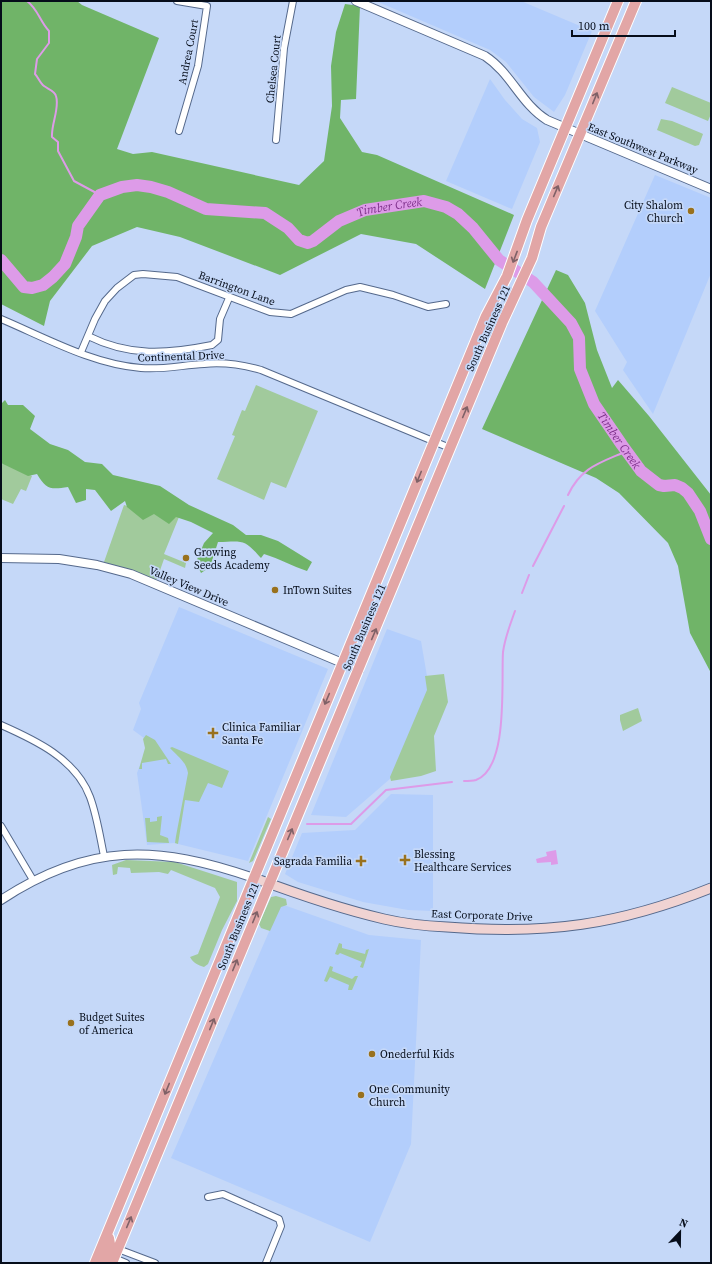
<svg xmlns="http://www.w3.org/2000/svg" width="712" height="1264" viewBox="0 0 712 1264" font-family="'Source Serif 4',serif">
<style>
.built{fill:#b3cefc}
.green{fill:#a1ca9c}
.forest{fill:#70b468}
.water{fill:#dd9be8}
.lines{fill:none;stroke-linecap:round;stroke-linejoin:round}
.stream{stroke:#dd9be8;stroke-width:2}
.river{stroke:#dd9be8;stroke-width:12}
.minor-casing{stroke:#55698c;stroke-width:8}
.tertiary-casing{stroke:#55698c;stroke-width:10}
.secondary-casing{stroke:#55698c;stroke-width:11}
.primary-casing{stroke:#fff;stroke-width:12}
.minor{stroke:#fff;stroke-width:6}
.tertiary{stroke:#fff;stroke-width:8}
.secondary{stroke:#f0d3d2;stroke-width:9}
.primary{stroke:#e2a6a6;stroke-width:10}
.oneway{stroke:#7f6167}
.poi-dot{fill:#99711d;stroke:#c5d8f8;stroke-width:1.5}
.labels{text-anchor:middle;stroke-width:3.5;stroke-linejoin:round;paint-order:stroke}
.street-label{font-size:11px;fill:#060d1a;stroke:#c5d8f8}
.poi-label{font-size:11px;fill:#060d1a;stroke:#c5d8f8;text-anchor:start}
.water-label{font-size:12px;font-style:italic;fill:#7d2f8a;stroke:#c5d8f8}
</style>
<rect width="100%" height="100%" fill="#c5d8f8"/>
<path class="built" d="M376,1H521L592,31L565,95L554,112L534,97L506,62L490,50Z
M490,79L505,100L522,119L537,128L540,142L512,209L446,181Z
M655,175L711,198V273L653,414L623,370L627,362L595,311Z
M179,607L328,669L248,861L174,843L147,845L137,773L146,749L144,738L133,730L141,709L139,703Z
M387,629L421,641L429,688L391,778L346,817L311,815Z
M391,794L433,795V911L408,910L363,902L298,882L285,874L302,833L355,830Z
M281,904L369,935L421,940L411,1144L370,1242L171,1158Z"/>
<path class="green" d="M672,87L711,103V114L708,121L665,103Z
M661,119L672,121L701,133L703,134L699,145L695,146L657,130Z
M256,385L318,411L286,488L271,482L264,500L217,479L235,436L232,435L242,410L245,411Z
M3,462L32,476L26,491L21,489L13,504L1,499V467Z
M124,505L140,510L179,517L164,554L186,563L185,568L164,559L157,579H154L104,562Z
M444,674L448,702L434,736L436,771L421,776L391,781L390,777L427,690L425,676Z
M638,708L642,721L623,731L620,720V715Z
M146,735L155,740L171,764H168L166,759L142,763V769H139L145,748L143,739Z
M172,747L229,771L222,788L208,783L199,802L185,800L178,844L175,843L176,836L188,773C186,761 178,757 170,748Z
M162,816L160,835L168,838L169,843L147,842L145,818H150V822L157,821V817Z
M268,817L271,819L253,861L249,863Z
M126,860L175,862L237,882V901L222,930L208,964L204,967C198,965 193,963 190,957L198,954L220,897L215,888L171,870L168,874L159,872L131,873L130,868L118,867L117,874L113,875L112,865Z
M276,896L286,899L287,905L281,907L270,931L261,928L259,924L271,897Z
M339,943L342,944V948L365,954L366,950L369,949L363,968L360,967L362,962L340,953L338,955L335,954Z
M330,966L333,967L332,971L352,979L355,976H358L352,990H348L349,985L330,977L327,982L324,981Z"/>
<path class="forest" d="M1,1H77L82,5L159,38L117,149L133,154L152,152L299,185L324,161L332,106L331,66L336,32L345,4L360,6L356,99L341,100L340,118L362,152L377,155L514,215L485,289L416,244L361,234L280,275L180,237L137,227L92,246L50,301L44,326L1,304Z
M556,270L568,275L585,303L597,350L612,388L618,380L649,416L711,495V673L690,633L678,566L668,543L619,493L596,478L482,429Z
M5,400L8,405H23L35,416L30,429L50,444L68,450L85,462L102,464L113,475L160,486L189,505L233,525L246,535H261L278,541L312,562L307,571C292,566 280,559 264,554L261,558C244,539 244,541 218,542L210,567L201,573L196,562L204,543L213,533L191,522L176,517L169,524L154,514L143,520L127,507L125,501L111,511L95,490L86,489V500L76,503L68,487C50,490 46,489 37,474L28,476L1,463V404Z"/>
<path class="water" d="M556,850L558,864L551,865V862L537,863L536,859L547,856L546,852Z"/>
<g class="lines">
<path class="stream" d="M27,1C38,9 40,22 49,31V43L37,59L35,74C38,77 40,83 44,86C48,89 55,91 56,96C60,108 51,124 52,137L58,142V151L74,181L100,195
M568,495C581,467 600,463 627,451
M533,566L564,506
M522,593L529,575
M464,781C467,781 472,781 476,780C509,768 501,681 503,652C505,637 510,625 515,611
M307,824H351L386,790L452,782"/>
<path class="river" id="s1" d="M1,260L24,287L32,288L43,285L53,277L65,264L76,237L78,226L100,195L122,187L137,185L151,187L168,192L206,209L265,213L288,228L299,240L308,243L313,241L339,221L365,210L424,201L446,207L458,214L473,228L499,260L533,282L571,323L579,338L580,369L594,404L622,445L641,471L659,485L664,486L675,485L682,488L688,493L700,511L711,539"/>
<g class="minor-casing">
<path id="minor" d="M177,1L207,6L198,66L179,131
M276,140L284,48L293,1
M1,319C46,338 92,364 141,368C162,370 183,365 204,364C223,362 243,365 261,370L450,448
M88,336C130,357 167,354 212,345L218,340L220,319L229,298
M81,352L95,319L105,301L117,288L134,275L143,274L177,277L270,312L291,314L346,290L360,287L393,295L428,307L446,304
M1,725C35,740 76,759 90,797C97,816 100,837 104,856
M1,826L33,880
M208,1197L223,1194L279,1219L281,1226L266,1263
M118,1249L155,1263
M114,1258L126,1263"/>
</g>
<g class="tertiary-casing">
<path id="tertiary" d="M356,1L485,56C511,73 521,104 547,120L711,189
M1,558L59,559L97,565L131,574L359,670
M1,900C89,842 158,845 254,878"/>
</g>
<g class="secondary-casing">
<path id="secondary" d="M254,878C297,894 340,909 384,919C405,924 426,926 447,927C546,935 619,925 711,888"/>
</g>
<g class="primary-casing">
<path id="primary" d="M95,1263L486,316L507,276L527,220L618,1
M104,1263L110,1244L109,1238L106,1237
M112,1263L502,323L532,258L541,227L636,1"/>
</g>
<use href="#minor" class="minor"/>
<use href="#tertiary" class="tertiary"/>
<use href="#secondary" class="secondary"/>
<use href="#primary" class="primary"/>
</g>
<defs><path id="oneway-shaft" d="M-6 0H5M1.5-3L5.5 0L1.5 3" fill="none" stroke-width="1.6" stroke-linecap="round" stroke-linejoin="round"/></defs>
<g class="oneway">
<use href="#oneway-shaft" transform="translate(595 98) rotate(-68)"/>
<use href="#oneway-shaft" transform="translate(556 191) rotate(-67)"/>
<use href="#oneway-shaft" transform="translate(515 257) rotate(111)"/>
<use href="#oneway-shaft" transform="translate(465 412) rotate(-67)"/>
<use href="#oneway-shaft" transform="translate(419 477) rotate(112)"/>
<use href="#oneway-shaft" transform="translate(374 634) rotate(-67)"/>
<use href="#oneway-shaft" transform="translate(327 699) rotate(113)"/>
<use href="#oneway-shaft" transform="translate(290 834) rotate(-67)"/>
<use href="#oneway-shaft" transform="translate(255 917) rotate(-68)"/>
<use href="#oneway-shaft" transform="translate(235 965) rotate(-68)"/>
<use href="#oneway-shaft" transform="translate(212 1024) rotate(-68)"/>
<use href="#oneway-shaft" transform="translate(167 1089) rotate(112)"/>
<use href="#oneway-shaft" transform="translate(129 1222) rotate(-67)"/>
</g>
<g class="poi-dot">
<circle cx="691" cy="211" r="4"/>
<circle cx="186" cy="558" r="4"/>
<circle cx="275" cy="590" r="4"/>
<path d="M211 727h4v4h4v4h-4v4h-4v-4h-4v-4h4z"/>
<path d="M403 854h4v4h4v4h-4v4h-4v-4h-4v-4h4z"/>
<path d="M359 855h4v4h4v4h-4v4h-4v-4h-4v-4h4z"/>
<circle cx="71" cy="1023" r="4"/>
<circle cx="372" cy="1054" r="4"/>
<circle cx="361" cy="1095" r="4"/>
</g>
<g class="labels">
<g class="street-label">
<text transform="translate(188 52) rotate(-79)" y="4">Andrea Court</text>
<text transform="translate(273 69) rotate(-84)" y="4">Chelsea Court</text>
<text transform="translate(643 148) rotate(22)" y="4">East Southwest Parkway</text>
<text transform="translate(237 288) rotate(20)" y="4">Barrington Lane</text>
<text transform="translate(488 328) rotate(-66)" y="4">South Business 121</text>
<text transform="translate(181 356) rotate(-2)" y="4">Continental Drive</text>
<text transform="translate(189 586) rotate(23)" y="4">Valley View Drive</text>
<text transform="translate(364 627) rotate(-67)" y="4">South Business 121</text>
<text transform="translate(482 915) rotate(2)" y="4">East Corporate Drive</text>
<text transform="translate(238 926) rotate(-68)" y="4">South Business 121</text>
</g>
<g class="poi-label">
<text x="683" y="209" text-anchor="end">City Shalom<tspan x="683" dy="13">Church</tspan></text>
<text x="194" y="556">Growing<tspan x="194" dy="13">Seeds Academy</tspan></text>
<text x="283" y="594">InTown Suites</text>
<text x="222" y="731">Clinica Familiar<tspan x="222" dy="13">Santa Fe</tspan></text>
<text x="414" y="858">Blessing<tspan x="414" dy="13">Healthcare Services</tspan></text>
<text x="352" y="865" text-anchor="end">Sagrada Familia</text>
<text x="79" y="1021">Budget Suites<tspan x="79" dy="13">of America</tspan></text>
<text x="380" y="1058">Onederful Kids</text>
<text x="369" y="1093">One Community<tspan x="369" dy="13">Church</tspan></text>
</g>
<g class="water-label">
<text dy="4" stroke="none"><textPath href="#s1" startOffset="479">Timber Creek</textPath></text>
<text dy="4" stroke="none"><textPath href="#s1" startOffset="839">Timber Creek</textPath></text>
</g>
</g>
<rect width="712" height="1264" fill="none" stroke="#060d1a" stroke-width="4"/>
<g transform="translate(680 1232) rotate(22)" stroke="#c5d8f8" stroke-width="3" paint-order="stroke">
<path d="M0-3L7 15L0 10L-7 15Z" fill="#060d1a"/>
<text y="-6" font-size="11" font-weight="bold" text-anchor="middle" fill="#060d1a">N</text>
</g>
<path d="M572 30v6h103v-6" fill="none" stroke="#060d1a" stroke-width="2"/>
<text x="578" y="30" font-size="12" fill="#060d1a" stroke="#c5d8f8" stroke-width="3" paint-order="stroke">100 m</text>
</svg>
